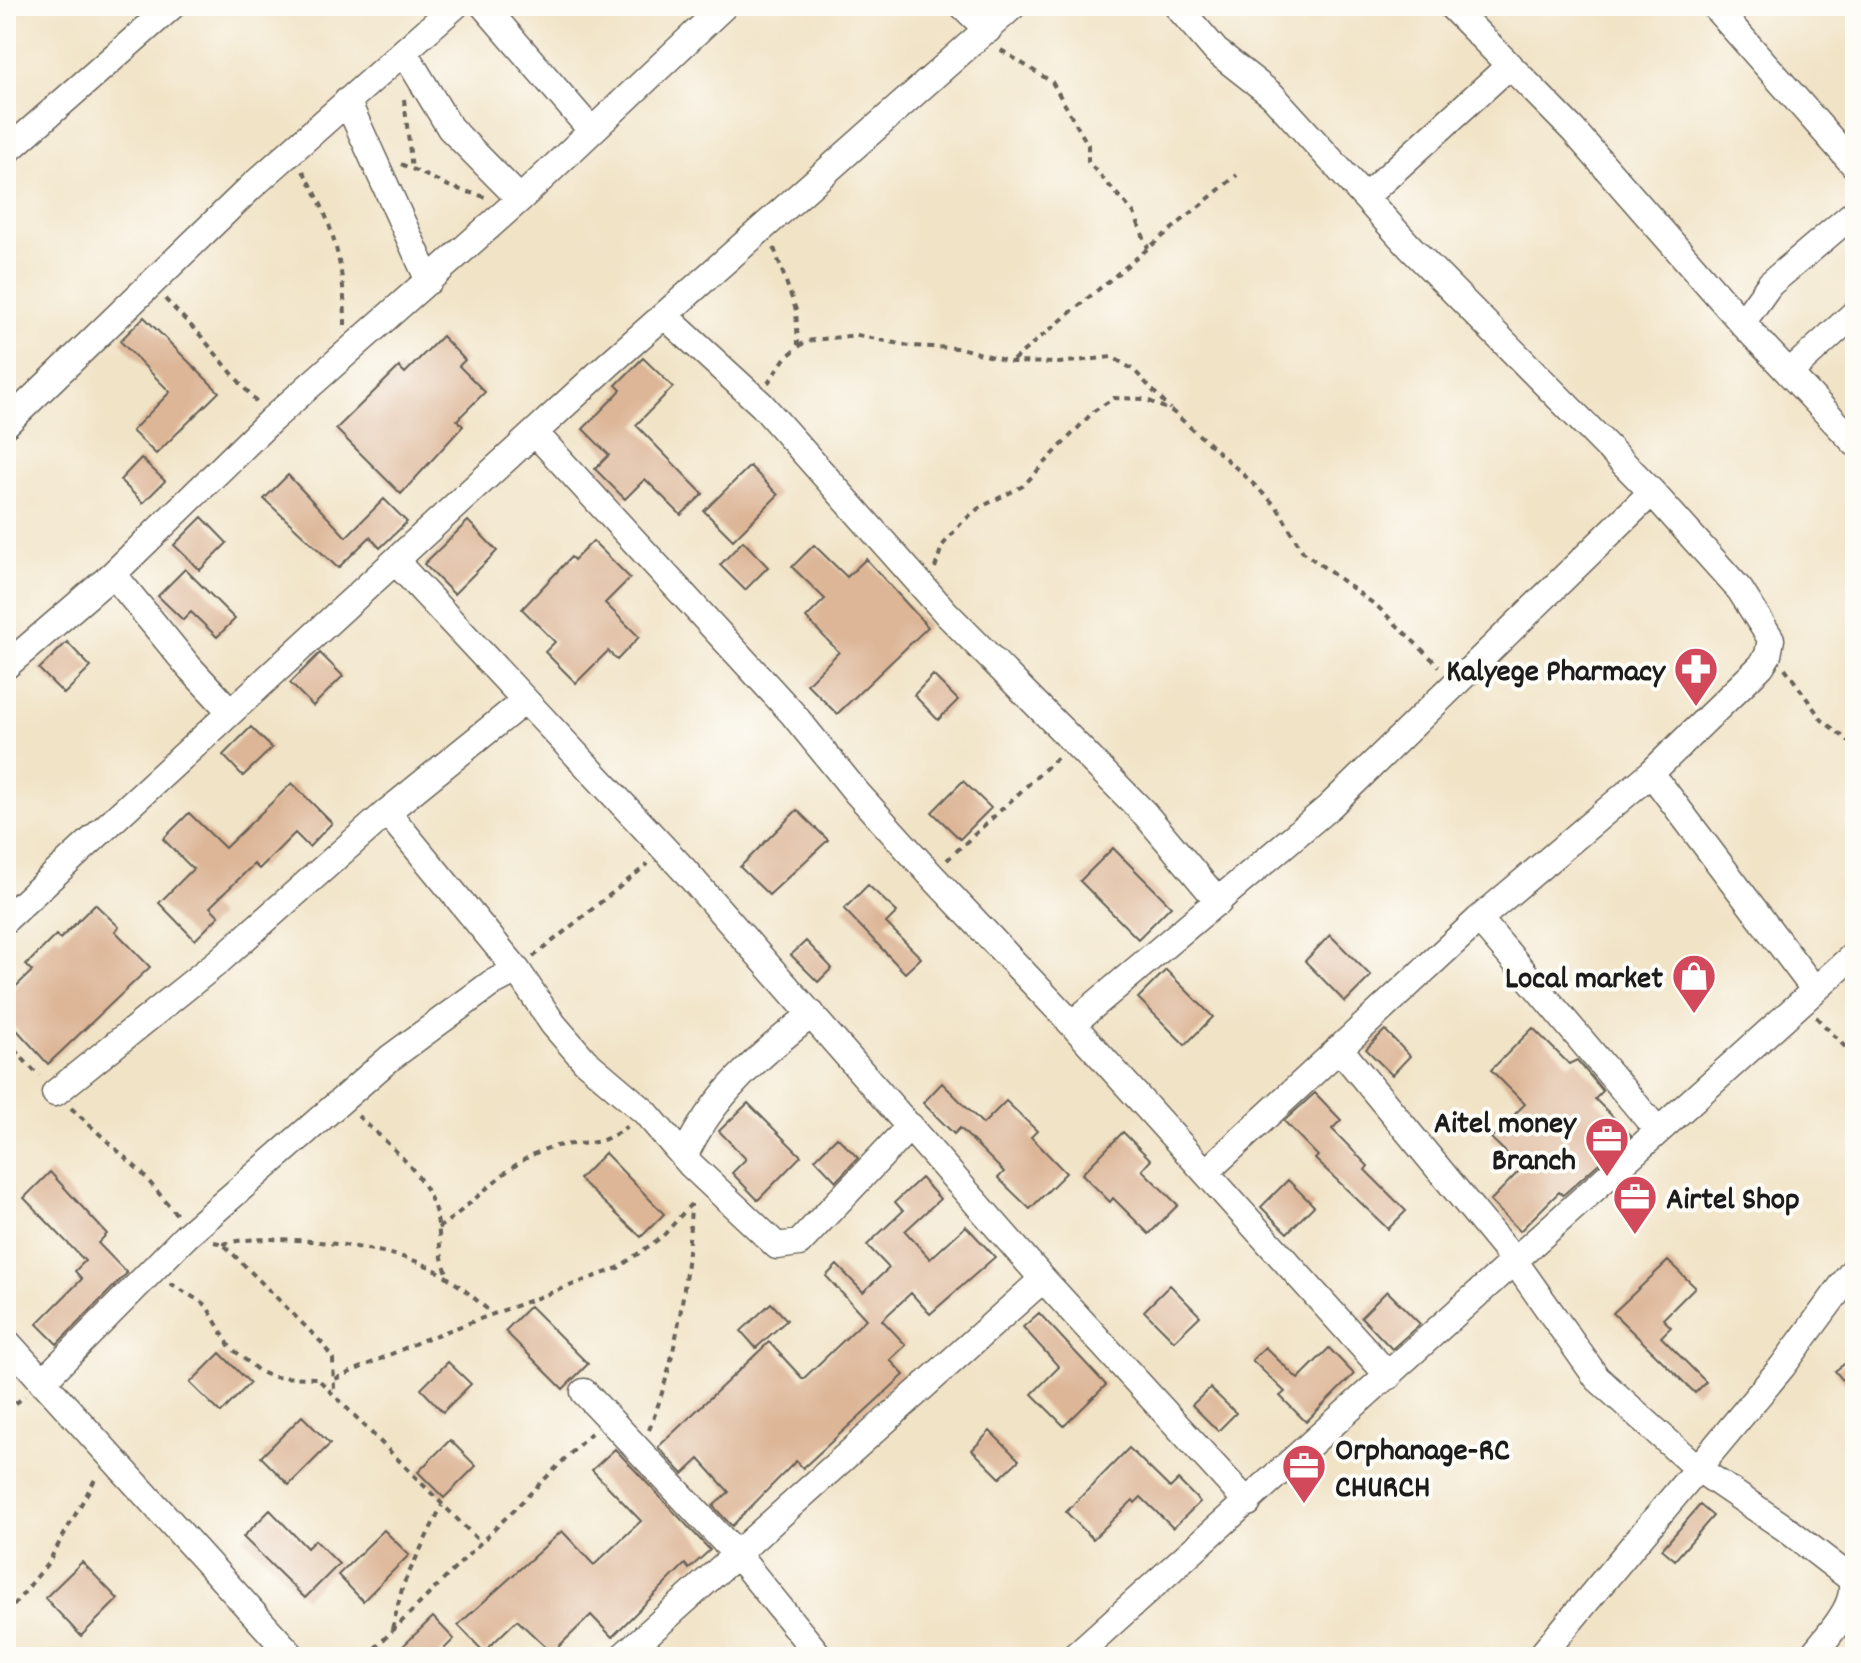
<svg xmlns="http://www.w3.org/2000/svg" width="1861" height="1663" viewBox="0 0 1861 1663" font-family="Dekko,sans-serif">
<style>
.building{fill:#ddb697}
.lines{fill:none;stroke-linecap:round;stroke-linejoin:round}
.minor-casing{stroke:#676258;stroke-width:29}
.path{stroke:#676258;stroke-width:4;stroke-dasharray:6 6;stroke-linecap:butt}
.minor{stroke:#fff;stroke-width:26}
.labels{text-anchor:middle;stroke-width:8;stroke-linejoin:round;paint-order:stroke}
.poi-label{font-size:32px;font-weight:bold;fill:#1c1c1c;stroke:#fdfcf7;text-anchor:end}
</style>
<rect width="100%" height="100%" fill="#fdfcf7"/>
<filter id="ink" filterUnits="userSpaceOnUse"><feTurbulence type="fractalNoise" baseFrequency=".0125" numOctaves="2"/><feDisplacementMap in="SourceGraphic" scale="16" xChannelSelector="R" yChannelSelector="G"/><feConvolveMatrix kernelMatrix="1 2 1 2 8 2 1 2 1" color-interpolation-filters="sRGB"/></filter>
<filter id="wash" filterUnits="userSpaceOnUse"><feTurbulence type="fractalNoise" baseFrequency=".006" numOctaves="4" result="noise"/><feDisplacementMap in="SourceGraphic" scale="32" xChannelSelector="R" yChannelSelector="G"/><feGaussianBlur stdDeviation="1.8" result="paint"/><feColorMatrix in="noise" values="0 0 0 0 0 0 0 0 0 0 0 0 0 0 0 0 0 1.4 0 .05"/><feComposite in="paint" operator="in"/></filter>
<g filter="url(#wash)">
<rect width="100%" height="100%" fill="#f1e3c6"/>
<g id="blocks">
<path class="building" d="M144,317L219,392L156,454L132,431L170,392L120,341Z
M442,336L465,360L459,366L485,392L457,420L463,426L401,494L336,429L399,367L405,373Z
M643,358L673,387L636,425L703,494L681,515L645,479L625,499L595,469L609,455L583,429L621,390L616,385Z
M141,458L165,481L143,503L120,480Z
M750,466L778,495L733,540L704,511Z
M288,475L346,537L384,499L407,522L380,548L370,537L338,568L264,499Z
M202,517L227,543L200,570L174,545Z
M468,521L497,551L454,594L424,564Z
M593,541L630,578L605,603L639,637L617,660L608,651L576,683L545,652L555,642L522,609L571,557L574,560Z
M743,541L768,567L745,590L720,565Z
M814,545L847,577L866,559L928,627L837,714L807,684L839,652L806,618L825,599L792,567Z
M185,569L235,619L217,637L191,612L183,620L158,596Z
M67,642L91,667L64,694L39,669Z
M320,653L343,676L313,706L290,683Z
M933,675L958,700L938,720L914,695Z
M251,727L272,748L243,776L223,755Z
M963,781L991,808L960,839L932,812Z
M292,783L332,823L309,847L295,833L259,869L254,864L210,907L219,916L195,940L159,903L193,869L163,839L189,813L225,848Z
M797,810L828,840L769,895L740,867Z
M1113,848L1171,906L1138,939L1080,881Z
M868,885L897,912L886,923L921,958L905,973L844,909Z
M95,904L119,927L115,931L150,967L48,1064L6,1018V996L32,971L26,965L56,935L60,939Z
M1330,935L1371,976L1345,1002L1305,961Z
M806,941L832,968L818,982L791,955Z
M1166,970L1213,1017L1185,1045L1138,998Z
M1533,1028L1569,1064L1577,1060L1603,1091L1595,1099L1631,1135L1563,1195L1559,1192L1520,1231L1490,1201L1522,1168L1491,1138L1525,1104L1491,1070Z
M1385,1030L1410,1056L1392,1075L1366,1049Z
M942,1083L983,1124L1006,1101L1037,1131L1031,1137L1066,1173L1030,1209L998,1178L1004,1172L960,1128L954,1134L923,1103Z
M1315,1093L1341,1120L1332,1129L1368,1166L1365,1170L1406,1211L1388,1229L1315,1159L1318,1156L1284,1121Z
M748,1103L801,1156L758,1200L732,1173L746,1159L719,1131Z
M1123,1132L1151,1160L1142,1170L1178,1205L1149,1234L1113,1198L1110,1202L1082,1174Z
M837,1137L858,1158L836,1181L815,1159Z
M605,1153L664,1214L641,1237L579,1179Z
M50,1172L107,1234L98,1243L127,1273L57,1344L37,1324L82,1279L75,1271L85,1261L24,1198Z
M921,1178L940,1199L905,1231L930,1259L966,1226L995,1257L930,1314L911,1293L882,1320L906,1345L890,1360L904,1375L803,1468L796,1461L732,1526L713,1506L729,1492L699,1459L683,1474L658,1447L769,1342L803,1379L866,1319L826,1276L837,1265L863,1292L889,1268L867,1245L903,1211L895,1202Z
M1288,1180L1314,1206L1287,1233L1261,1207Z
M1668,1261L1695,1287L1663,1319L1671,1327L1661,1337L1706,1382L1695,1393L1613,1313Z
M1170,1285L1200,1316L1174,1341L1144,1311Z
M1387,1291L1420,1324L1392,1349L1361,1317Z
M771,1303L787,1320L756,1348L741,1331Z
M530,1306L588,1364L563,1389L505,1331Z
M1039,1313L1106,1385L1064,1426L1032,1394L1059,1367L1023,1327Z
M1265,1347L1298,1379L1329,1348L1354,1374L1306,1422L1280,1396L1285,1392L1252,1360Z
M220,1353L250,1383L221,1413L190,1383Z
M1855,1356V1395L1835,1371Z
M448,1362L471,1384L443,1412L421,1389Z
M1210,1388L1236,1413L1218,1431L1192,1405Z
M302,1416L330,1444L289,1485L261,1457Z
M990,1431L1019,1460L1000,1478L972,1450Z
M450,1440L476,1466L444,1498L418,1472Z
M1129,1448L1170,1488L1178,1480L1200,1502L1173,1528L1141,1497L1135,1503L1133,1500L1093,1539L1066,1512Z
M615,1449L710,1550L689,1569L685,1564L612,1637L591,1615L552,1653L517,1620L484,1652L458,1625L562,1531L594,1565L641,1521L592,1470Z
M1700,1505L1713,1516L1675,1560L1662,1549Z
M270,1510L307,1548L315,1540L339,1564L305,1598L243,1537Z
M384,1530L409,1555L363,1601L338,1575Z
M82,1562L118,1599L81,1636L45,1598Z
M433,1617L454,1639L436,1657H409L401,1648Z"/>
</g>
</g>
<g filter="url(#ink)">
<use href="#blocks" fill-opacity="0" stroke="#676258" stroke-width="2"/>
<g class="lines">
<g class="minor-casing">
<path id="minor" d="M484,6L591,130
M963,6L988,30
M1177,6L1216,51L1272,95L1410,247L1652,492L1740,590L1771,639L1768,655L1761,666L1651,773L1479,919L1206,1172
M1451,6L1573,130L1742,323L1855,443
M1714,6L1855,166
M404,52L450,128L520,199
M347,101L429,281
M6,152L172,6
M1365,197L1510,65
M665,316L762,405L947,614L1145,814L1219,902
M1742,323L1770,284L1855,212
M1790,372L1855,313
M6,424L250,188L455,6
M535,433L793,714L857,793L931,875L1072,1024L1389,1376
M396,562L686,872L1043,1279L1248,1503
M113,574L189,667L230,711
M6,666L113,574L271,420L520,199L724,6
M1651,773L1814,989
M387,812L517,970L553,1024L585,1061L645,1112L691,1165L777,1246L799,1243L910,1126
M6,919L609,364L1013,6
M1479,919L1658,1131
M1072,1024L1329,807L1652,492
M1339,1048L1513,1259L1597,1378L1697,1468L1785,1528L1850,1578C1861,1603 1826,1637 1811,1657
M55,1093L219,961L387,812L523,702
M684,1157C712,1095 760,1055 812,1014
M6,1341L293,1657
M42,1382L186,1236L390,1058L492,983L517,970
M584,1392L738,1556L820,1657
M622,1657L1043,1279
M1074,1657L1855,954
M1540,1657L1782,1367L1855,1268"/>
</g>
<path class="path" d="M1001,50L1052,82L1088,145V162L1134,213L1148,248
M404,99L412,170
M401,164L451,187L485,197
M303,171C333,219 345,269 345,325
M774,248L796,310L798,345
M165,299L200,335L257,403
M1013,360L1237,175
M768,383L785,358L806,341L857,335L909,346L960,348L1011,362L1059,363L1112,357L1134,370L1170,409
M935,568L942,546L962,522L979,508L1023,486L1094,411L1114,398L1145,399L1173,412L1242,473L1277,507L1303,552L1378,607L1439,666
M1785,668L1822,720L1855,746
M947,860L1058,757
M533,957L648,864
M1816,1017L1855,1057
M6,1041L39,1076
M71,1108L141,1172L177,1215
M358,1116C387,1143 426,1173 436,1214C442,1239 436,1247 448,1275
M438,1228C473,1205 498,1172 536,1153C572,1135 592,1155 627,1126
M214,1242L223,1244L322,1343L333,1359L334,1391
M223,1244C266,1231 380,1246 423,1264C450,1275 471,1296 493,1314
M170,1283L206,1305L230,1347L260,1372L273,1377L317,1378L481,1543
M335,1379L423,1340L618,1268L663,1236L691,1204
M6,1411L25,1396
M649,1430C677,1359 688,1280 691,1204
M6,1615L48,1563L97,1476
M392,1629L403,1585L442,1505
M366,1657L591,1433"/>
<use href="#minor" class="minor"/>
</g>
</g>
<defs>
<g id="pharmacy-pin" transform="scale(2.3)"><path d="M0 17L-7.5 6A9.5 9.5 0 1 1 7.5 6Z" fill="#d1495b" stroke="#fdfcf7"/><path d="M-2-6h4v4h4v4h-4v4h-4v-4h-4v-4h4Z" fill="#fff"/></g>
<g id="shop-pin" transform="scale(2.3)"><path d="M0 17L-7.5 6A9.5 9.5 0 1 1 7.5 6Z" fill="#d1495b" stroke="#fdfcf7"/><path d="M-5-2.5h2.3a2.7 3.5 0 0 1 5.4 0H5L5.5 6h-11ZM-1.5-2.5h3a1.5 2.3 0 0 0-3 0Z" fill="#fff"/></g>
<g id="office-pin" transform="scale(2.3)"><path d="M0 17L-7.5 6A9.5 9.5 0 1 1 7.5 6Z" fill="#d1495b" stroke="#fdfcf7"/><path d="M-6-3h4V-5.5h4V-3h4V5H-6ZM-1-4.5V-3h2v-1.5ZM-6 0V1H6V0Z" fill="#fff"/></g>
</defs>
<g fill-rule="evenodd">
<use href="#pharmacy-pin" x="1696" y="669"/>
<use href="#shop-pin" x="1694" y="976"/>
<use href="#office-pin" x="1607" y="1139"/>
<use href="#office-pin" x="1635" y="1197"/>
<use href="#office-pin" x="1304" y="1466"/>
</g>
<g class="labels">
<g class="poi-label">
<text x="1665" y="680">Kalyege Pharmacy</text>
<text x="1663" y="987">Local market</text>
<text x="1576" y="1132">Aitel money<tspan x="1576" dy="37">Branch</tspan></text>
<text x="1666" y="1208" text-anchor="start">Airtel Shop</text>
<text x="1335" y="1459" text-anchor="start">Orphanage-RC<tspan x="1335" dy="37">CHURCH</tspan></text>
</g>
</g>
<rect width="1861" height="1663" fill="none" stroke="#fdfcf7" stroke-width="32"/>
</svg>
